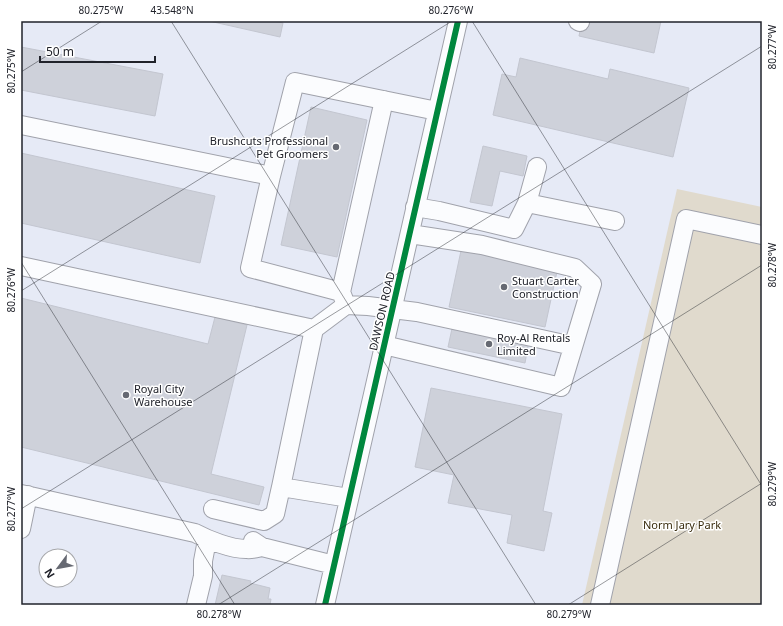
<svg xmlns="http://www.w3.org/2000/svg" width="783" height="626" viewBox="0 0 783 626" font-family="'Noto Sans',sans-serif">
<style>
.green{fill:#e0dacd}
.building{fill:#ced1da;stroke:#c3c6d0}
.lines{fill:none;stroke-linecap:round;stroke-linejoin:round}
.minor-casing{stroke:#a0a2ab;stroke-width:20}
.minor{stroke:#fbfcfe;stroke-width:18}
.cycleway-casing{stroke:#fff;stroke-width:8}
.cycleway{stroke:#00873e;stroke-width:6}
.ticks{fill:none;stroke:#21232b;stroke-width:1;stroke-opacity:0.45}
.poi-dot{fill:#666972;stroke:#fff;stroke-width:1.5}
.labels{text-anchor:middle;stroke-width:3;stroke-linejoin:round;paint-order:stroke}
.poi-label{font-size:11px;fill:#21232b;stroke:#fff;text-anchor:start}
.street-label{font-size:11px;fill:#21232b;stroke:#fff}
.park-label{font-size:11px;fill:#392c0d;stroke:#fff}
.neatline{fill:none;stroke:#21232b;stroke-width:1.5}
.ticks-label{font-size:10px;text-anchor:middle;fill:#21232b}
</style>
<rect width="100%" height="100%" fill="#e6eaf6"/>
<path class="green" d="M677,189L762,207V605H582Z"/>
<path class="building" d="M209,21H273L283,23L280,37Z
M582,21H661L654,53L579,36Z
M21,47L163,74L155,116L21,90Z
M520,58L608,79L610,69L689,88L673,157L493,115L502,74L516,77Z
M311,107L367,120L337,257L281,245Z
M483,146L527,156L523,176L500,171L492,206L470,202Z
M21,153L215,196L200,263L21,223Z
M462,246L558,267L545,327L449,307Z
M21,298L208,344L215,317L247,325L211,474L264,487L259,505L21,447Z
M453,324L529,341L525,363L448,347Z
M431,388L562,414L543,511L552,513L544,551L507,543L512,515L448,503L454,475L415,467Z
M222,575L251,581L250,583L270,588L268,599H271L270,605H215Z"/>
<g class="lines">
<g class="minor-casing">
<path id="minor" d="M578,21L580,22
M21,125L271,176L295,82L437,111
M271,176L250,268L341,292L346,305
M527,203L537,167
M415,207L439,211L514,229L527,203L615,221
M21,266L314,329
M341,292L384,100
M384,345L561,387L592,284L575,268L482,245L410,234
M21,494L195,533C208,540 231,549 246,549C251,550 257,548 262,547
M349,498L281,487L314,329L346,305L368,306L417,312L573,346
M213,509L264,521L275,514L281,487
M21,529L28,495
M253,541L262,547L334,565
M196,605L203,576V561L207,540
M325,605L458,21
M600,605L686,219L762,235"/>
</g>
<use href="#minor" class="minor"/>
<g class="cycleway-casing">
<path id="cycleway" d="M325,605L458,21"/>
</g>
<use href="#cycleway" class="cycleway"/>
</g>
<path class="ticks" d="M171,21L536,605M472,21L762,486M21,72L102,21M21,262L235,605M21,291L452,21M21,509L762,46M218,605L762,265M568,605L762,483"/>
<g class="poi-dot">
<circle cx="336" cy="147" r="4"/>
<circle cx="504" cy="287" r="4"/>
<circle cx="489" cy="344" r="4"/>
<circle cx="126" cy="395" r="4"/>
</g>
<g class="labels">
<g class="poi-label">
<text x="328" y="145" text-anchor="end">Brushcuts Professional<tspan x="328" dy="13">Pet Groomers</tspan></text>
<text x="512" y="285">Stuart Carter<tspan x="512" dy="13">Construction</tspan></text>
<text x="497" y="342">Roy-Al Rentals<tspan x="497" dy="13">Limited</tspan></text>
<text x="134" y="393">Royal City<tspan x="134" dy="13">Warehouse</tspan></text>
</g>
<g class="street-label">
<text transform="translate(382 311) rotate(-77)" y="4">DAWSON ROAD</text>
</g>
<g class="park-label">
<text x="682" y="529">Norm Jary Park</text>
</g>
</g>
<rect width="783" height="626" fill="none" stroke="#ffffff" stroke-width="44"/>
<g transform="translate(58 568) rotate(238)"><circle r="19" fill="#ffffff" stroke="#a6a7aa"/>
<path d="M0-3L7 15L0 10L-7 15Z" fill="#666972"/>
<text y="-6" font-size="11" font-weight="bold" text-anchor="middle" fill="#21232b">N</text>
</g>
<path d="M40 56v6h115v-6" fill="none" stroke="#21232b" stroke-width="2"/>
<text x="46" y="56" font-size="12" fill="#21232b" stroke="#ffffff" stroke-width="3" paint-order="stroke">50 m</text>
<rect x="22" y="22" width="739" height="582" class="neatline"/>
<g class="ticks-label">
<text x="101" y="14">80.275°W</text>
<text x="172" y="14">43.548°N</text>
<text x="451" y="14">80.276°W</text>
<text transform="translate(772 47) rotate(-90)" y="4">80.277°W</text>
<text transform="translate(11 71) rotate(-90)" y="4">80.275°W</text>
<text transform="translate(772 265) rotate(-90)" y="4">80.278°W</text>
<text transform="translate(11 290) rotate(-90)" y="4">80.276°W</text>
<text transform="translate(772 484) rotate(-90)" y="4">80.279°W</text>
<text transform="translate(11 509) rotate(-90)" y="4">80.277°W</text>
<text x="219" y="618">80.278°W</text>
<text x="569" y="618">80.279°W</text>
</g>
</svg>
